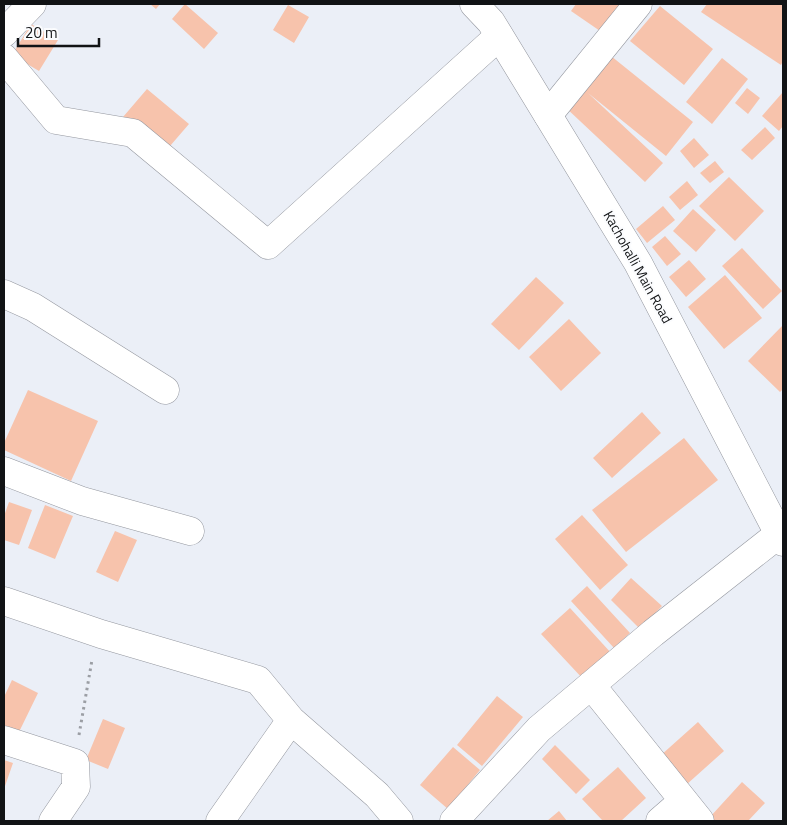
<svg xmlns="http://www.w3.org/2000/svg" width="787" height="825" viewBox="0 0 787 825" font-family="'Titillium Web',sans-serif">
<style>
.building{fill:#f7c3ac}
.lines{fill:none;stroke-linecap:round;stroke-linejoin:round}
.minor-casing{stroke:#94979f;stroke-width:29}
.tertiary-casing{stroke:#94979f;stroke-width:29}
.path{stroke:#9b9ea4;stroke-width:3;stroke-dasharray:2.5 4;stroke-linecap:butt}
.minor{stroke:#fff;stroke-width:28}
.tertiary{stroke:#fff;stroke-width:28}
.labels{text-anchor:middle;stroke-width:4;stroke-linejoin:round;paint-order:stroke}
.street-label{font-size:14px;fill:#111315;stroke:#fbfcfe}
</style>
<rect width="100%" height="100%" fill="#ebeff7"/>
<path class="building" d="M150,4H160L156,9Z
M185,4L218,33L204,49L172,19Z
M576,4H623L603,33L571,11Z
M707,4H783V61L781,65L701,12Z
M288,5L309,17L294,43L273,30Z
M660,6L713,49L684,85L630,41Z
M31,24L58,40L39,71L12,55Z
M611,56L693,122L666,156L588,93L663,163L645,182L564,106Z
M722,58L748,79L712,124L686,102Z
M747,88L760,98L748,114L735,103Z
M147,89L189,124L164,153L123,117Z
M783,92V126L779,131L762,116Z
M765,127L775,138L752,160L741,150Z
M694,138L709,155L694,168L680,151Z
M715,161L724,172L710,183L700,173Z
M729,177L764,211L735,241L699,206Z
M687,181L698,195L680,210L669,197Z
M663,206L675,220L647,243L636,229Z
M693,209L716,230L696,252L673,231Z
M665,236L681,254L667,266L652,247Z
M742,248L782,291L763,309L722,266Z
M689,260L706,279L686,297L669,277Z
M725,275L762,318L724,349L688,307Z
M536,277L564,303L519,350L491,324Z
M569,319L601,353L561,391L529,357Z
M783,325V389L780,392L748,361Z
M28,390L98,421L71,481L4,450V443Z
M642,412L661,433L612,478L593,458Z
M684,438L718,480L626,552L592,510Z
M9,502L32,510L19,545L4,540V516Z
M45,505L73,516L55,559L28,548Z
M582,515L628,565L600,590L555,539Z
M115,531L137,540L118,582L96,572Z
M631,578L662,606L640,629L611,600Z
M587,586L630,633L614,648L571,601Z
M570,608L612,654L584,680L541,634Z
M12,680L38,693L19,732L4,725V697Z
M497,696L523,717L482,766L457,745Z
M103,719L125,728L108,769L86,760Z
M698,722L724,751L686,785L660,756Z
M555,745L590,780L576,794L542,759Z
M453,747L480,770L448,809L420,785Z
M4,760L13,763L4,789Z
M618,767L646,798L621,821H603L582,799Z
M742,782L765,803L748,821H714L710,817Z
M559,811L567,821H547Z"/>
<g class="lines">
<g class="minor-casing">
<path id="minor" d="M4,58L56,120L133,133L268,245L499,36
M548,115L638,4
M4,294L33,307L165,390
M4,471L82,501L190,531
M4,601L101,634L258,680L291,720L377,795L399,821
M591,685L700,821
M4,740L75,763L76,787L53,821
M220,821L291,720
M454,821L539,729L653,633L779,534
M660,821L683,801"/>
</g>
<g class="tertiary-casing">
<path id="tertiary" d="M474,4L491,22L638,263L783,542
M4,33L32,4"/>
</g>
<path class="path" d="M79,735L92,660"/>
<use href="#minor" class="minor"/>
<use href="#tertiary" class="tertiary"/>
</g>
<g class="labels">
<g class="street-label">
<text transform="translate(638 267) rotate(61)" y="5">Kachohalli Main Road</text>
</g>
</g>
<rect width="787" height="825" fill="none" stroke="#111315" stroke-width="10"/>
<path d="M18 38v8h81v-8" fill="none" stroke="#111315" stroke-width="2.5"/>
<text x="25" y="38" font-size="15" fill="#111315" stroke="#fbfcfe" stroke-width="4" paint-order="stroke">20 m</text>
</svg>
